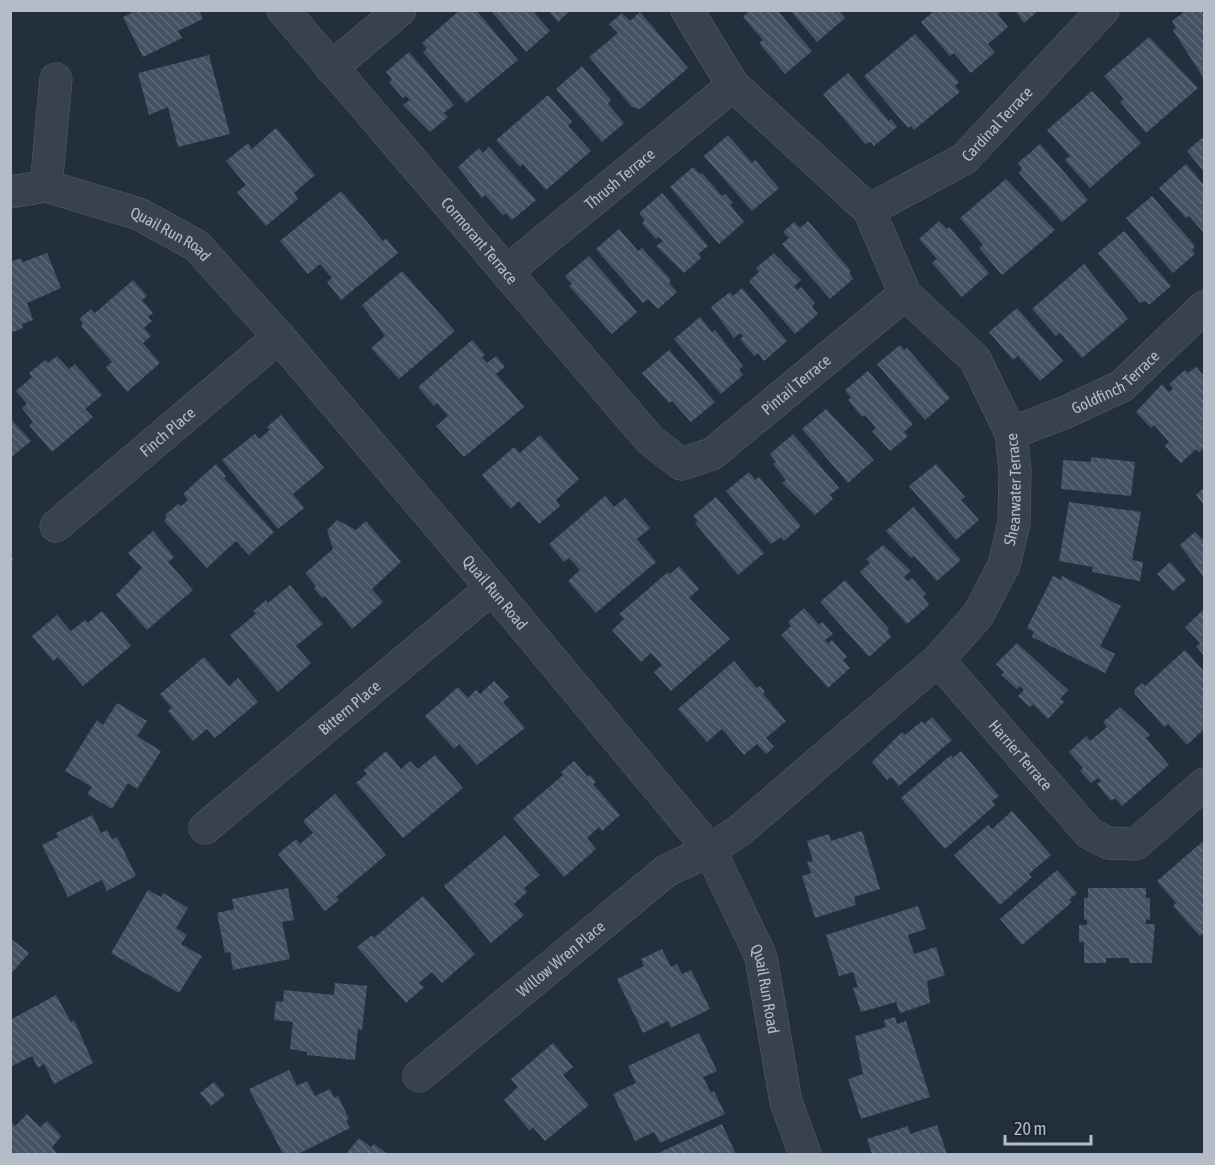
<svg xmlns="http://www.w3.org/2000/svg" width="1215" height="1165" viewBox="0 0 1215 1165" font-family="'Asap Condensed',sans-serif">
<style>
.building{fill:url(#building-back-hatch)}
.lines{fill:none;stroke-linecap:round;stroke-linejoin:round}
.street-casing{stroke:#565f6c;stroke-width:33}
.path{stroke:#44595c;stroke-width:4;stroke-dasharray:4.5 4.5;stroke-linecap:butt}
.street{stroke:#38414e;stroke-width:32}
.labels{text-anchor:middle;stroke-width:4.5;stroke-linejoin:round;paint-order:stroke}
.street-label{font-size:16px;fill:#b4bcc9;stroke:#1d2633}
</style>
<defs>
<pattern id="building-back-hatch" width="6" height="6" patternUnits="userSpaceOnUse" patternTransform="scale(1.5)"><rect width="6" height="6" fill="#455162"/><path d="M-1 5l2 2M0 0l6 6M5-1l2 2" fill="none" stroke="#5d6877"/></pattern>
</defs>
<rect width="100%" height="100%" fill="#242f3e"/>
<path class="building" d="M131,10H199L203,19L178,31L182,38L143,57L123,17L132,13Z
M460,10H476L518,60L466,103L423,52L427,48L422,43Z
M490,10H532L550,31L526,52Z
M548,10H571L558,22Z
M750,10H777L812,51L785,74L759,43L763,40L743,17Z
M790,10H838L845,18L817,42Z
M935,10H1001L998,15L1008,27L988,44L995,52L971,73L954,53L950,56L921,22Z
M1015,10H1039L1024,23Z
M1187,10H1201L1204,17V79L1173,30L1176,28L1172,21Z
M640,12L688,68L640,109L632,107L589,57L618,33L609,24L622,13L630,21Z
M915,34L959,82L955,86L960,92L914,130L911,126L908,128L864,76Z
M1149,37L1198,88L1146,133L1120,102L1124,99L1104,76Z
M409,52L454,105L444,113L448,117L430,132L403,105L410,100L406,96L403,98L389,82L392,79L386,72Z
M209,55L230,134L178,147L168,107L149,115L138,73Z
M582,66L611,100L608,104L624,123L602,142L556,89Z
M848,73L889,121L891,119L897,127L874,146L871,142L865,144L823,94Z
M1092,91L1141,143L1090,188L1065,160L1070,156L1047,130Z
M548,95L572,122L568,126L591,151L546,190L523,164L520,167L496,140Z
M276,128L315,175L294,193L298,199L266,226L237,192L246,185L226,161L248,143L252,149Z
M728,135L752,163L755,160L779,188L752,211L704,156Z
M1202,138L1204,141V172L1187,151Z
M1040,144L1088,200L1062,222L1019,173L1022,168L1018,163Z
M489,147L536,200L512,220L506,213L503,215L485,195L482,198L458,167L479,148L483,153Z
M1186,164L1204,185V233L1189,216L1186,218L1159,188Z
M693,167L700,174L702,173L722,196L725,194L733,203L730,205L744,222L719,244L670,187Z
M1006,179L1055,230L1002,275L979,248L983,245L960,218Z
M341,191L383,241L386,238L398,253L341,300L327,282L332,278L320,264L308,274L280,241Z
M662,193L708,246L698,254L701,258L684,273L656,246L663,241L659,237L656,239L642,223L645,220L639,213Z
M1152,196L1195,246L1192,250L1195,254L1173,273L1126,218Z
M808,221L851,271L849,272L853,279L830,299L782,244L789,238L783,232L794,222L800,228Z
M939,221L947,229L949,227L989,273L962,297L932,263L937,259L919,239Z
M619,229L638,251L642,248L671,280L669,283L677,292L658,309L648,299L643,303L596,249Z
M1124,231L1171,286L1149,305L1146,301L1140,303L1098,253Z
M47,253L61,288L27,303L33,320L22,324L23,328L10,333V262L21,258L23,262Z
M774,253L801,280L794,286L797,290L801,287L815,303L812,307L818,314L795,334L749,281L759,272L756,268Z
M589,256L637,312L612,334L569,286L572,284L565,276Z
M1084,264L1128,319L1082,358L1060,333L1056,336L1032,309Z
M402,271L455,331L399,379L371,348L385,336L362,305Z
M133,280L147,296L142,300L153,313L148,317L152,321L144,328L151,336L143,343L160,363L127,392L106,367L112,362L81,326L83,323L79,319L91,309L95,313Z
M742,288L787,341L764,361L758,353L754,356L740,339L743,336L740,333L734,338L711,307L730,292L733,296Z
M1017,308L1063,361L1040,381L1018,356L1013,360L989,332Z
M700,317L712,332L715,330L743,366L739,370L743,375L721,394L674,339Z
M472,340L485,355L482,357L487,363L496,356L505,367L496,374L524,407L464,457L436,426L448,416L437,403L434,406L418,387Z
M900,345L904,350L907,348L950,398L925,420L877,364Z
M669,350L715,402L691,422L672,401L669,403L642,373Z
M57,356L69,369L75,364L102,395L85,409L93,417L52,452L29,425L33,422L22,408L27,404L16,391L32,377L29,373L45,360L48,363Z
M1196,367L1204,376V448L1199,452L1196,449L1181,463L1165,446L1169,442L1154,425L1151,428L1136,412L1162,384L1169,392L1173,389L1169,384L1185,370L1188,373Z
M868,371L913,424L904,432L908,436L890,451L872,431L876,428L865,415L862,417L848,400L851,398L845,390Z
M826,409L874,460L848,483L802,429Z
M281,415L324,468L293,494L304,508L278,529L222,460L255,434L259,439L270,430L267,427Z
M10,418L31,441L10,458Z
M793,434L839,488L830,495L833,499L815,515L782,483L786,480L773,464L776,462L770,454Z
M540,435L579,479L556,500L560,506L539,524L519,501L511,509L482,475L514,447L520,453Z
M1091,457L1135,462L1131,496L1061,489L1063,460L1091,462Z
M216,464L226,476L224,478L274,532L249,555L236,541L207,568L164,521L167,517L165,515L178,504L181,506L188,500L183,494Z
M936,464L965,497L961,500L979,520L956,540L909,486Z
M749,472L755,480L759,477L801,526L784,541L781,537L771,544L726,491Z
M1204,488V505L1196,495Z
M605,496L614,507L625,498L650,528L637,539L656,562L596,613L568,581L580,570L569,558L564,562L549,544Z
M716,497L764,553L738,575L695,523L698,521L693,516Z
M1069,502L1141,512L1132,560L1143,562L1140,581L1092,572L1093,567L1059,561Z
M913,507L961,560L937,581L914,556L911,558L886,531Z
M337,520L356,530L366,521L401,562L372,589L383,602L352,629L325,596L322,598L314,588L316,586L305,573L333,549L327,530Z
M153,531L174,557L168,562L193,590L147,630L116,595L142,568L128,553Z
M1195,532L1204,541V578L1180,545Z
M883,545L911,571L904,577L908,581L912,578L926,594L923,597L929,605L907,624L860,572L870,563L866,559Z
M1170,562L1186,580L1173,591L1157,574Z
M679,566L699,589L689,598L730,639L671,691L654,672L662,665L651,653L641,662L612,630L624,619L619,614L668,572L670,574Z
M1053,576L1061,580L1062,576L1121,606L1100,646L1115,654L1105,673L1032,637L1034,632L1027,628Z
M845,580L889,629L887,631L891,637L869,657L820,602Z
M290,585L323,624L296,646L311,663L278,692L230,635L256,614L253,611L266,600L268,603Z
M804,608L819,625L822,622L833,634L825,640L828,644L832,640L847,657L843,660L850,668L828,688L781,635L791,626L788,622Z
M102,611L131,646L83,686L58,657L53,661L32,636L57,615L71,631L85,620L88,623Z
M1202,611L1204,614V656L1196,646L1200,643L1185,627Z
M1017,643L1068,690L1060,699L1064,702L1048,719L1033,704L1030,707L1018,696L1024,690L1020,686L1017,689L1001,675L1004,672L996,664Z
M1185,650L1204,671V729L1187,745L1168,724L1164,727L1135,694L1134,690L1142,683L1145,686Z
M204,657L229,686L238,678L258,702L215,738L207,729L193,741L168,711L172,708L160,694Z
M734,661L757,688L760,686L765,692L763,694L786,721L766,738L774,747L766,754L757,744L744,755L722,729L707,742L678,709Z
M494,681L509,697L503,702L525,728L477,765L459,744L454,749L425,716L458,687L468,698L476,690L480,694Z
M117,703L147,721L137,736L161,751L137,789L128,783L112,809L87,794L92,787L65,771L97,720L103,725Z
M1120,707L1150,735L1146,738L1169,765L1122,806L1115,798L1111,801L1097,784L1101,781L1098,778L1091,783L1080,771L1083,768L1069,752L1086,736L1090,741L1107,727L1103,722Z
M932,717L952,740L899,786L891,777L887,780L872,762L902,732L905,735L922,721L924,724Z
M386,751L401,769L410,761L418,769L435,755L463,788L403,838L356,783L367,774L364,770Z
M961,751L999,796L992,801L995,805L945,849L901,798L951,755L953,758Z
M574,761L588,777L590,775L596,782L593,784L620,815L602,831L599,827L587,838L596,849L564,877L513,818L563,775L561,772Z
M335,794L386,855L336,897L339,900L325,911L278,854L296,839L300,844L313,833L303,821Z
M1012,811L1051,855L1029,874L1032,877L1000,905L954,855L988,825L992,829Z
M92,815L101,833L107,830L112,839L117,837L136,876L107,891L102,880L68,897L42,845L58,837L56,833Z
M862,831L880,889L854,897L856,905L815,918L802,876L811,873L807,862L813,861L807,841L829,834L831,841Z
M505,835L540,875L524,888L527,892L514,904L524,915L491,943L444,886Z
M1202,842L1204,845V932L1200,936L1173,906L1176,903L1157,881Z
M1057,870L1077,893L1069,900L1072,902L1022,945L1000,919Z
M288,888L294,920L282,922L290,959L233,970L230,952L225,953L217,913L234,909L232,899Z
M1088,888H1146V898H1150V920L1146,919V924H1155L1152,963H1129V958H1106V963H1084V942H1079V925H1087V920H1084V898H1088Z
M148,890L161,897L163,893L188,908L176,928L187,935L181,944L202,956L179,993L111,953Z
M423,896L475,954L442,983L432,972L419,983L424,987L406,1003L357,947L372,935L374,938Z
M918,906L926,929L908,935L914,954L936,947L945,975L927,981L930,1003L900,1013L896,1002L861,1012L853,988L858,987L853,972L839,976L826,935Z
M10,938L29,953L10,975Z
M662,949L671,967L677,964L682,974L691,970L710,1009L671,1028L668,1021L643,1033L617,979L644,966L641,959Z
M335,983L367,986L362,1030L358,1029L355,1060L307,1055V1052L290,1049L293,1022L274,1020L276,1001L283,1002L284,990L334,995Z
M56,995L71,1022L74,1020L93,1063L54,1084L44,1064L38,1068L32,1056L10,1067V1020Z
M895,1017L897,1024L906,1021L930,1097L861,1119L848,1079L863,1074L855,1036L886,1027L884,1020Z
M699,1033L717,1071L703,1077L711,1093L714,1091L725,1114L660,1143L654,1132L635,1141L613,1094L636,1083L628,1066Z
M553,1043L573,1067L563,1075L589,1105L545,1141L533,1127L530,1131L504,1100L518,1087L511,1079Z
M289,1070L297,1086L307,1081L315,1096L330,1089L334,1098L338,1096L349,1119L346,1120L350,1128L298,1154H283L249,1089Z
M214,1082L225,1095L211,1106L200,1093Z
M27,1114L40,1127L47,1121L61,1136L52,1148L58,1154H10V1121L15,1126Z
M722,1124L736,1154H656Z
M937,1125L947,1154H872L867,1139L908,1126L910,1134Z
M359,1138L371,1147L374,1144L388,1154H346Z"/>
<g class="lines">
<g class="street-casing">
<g id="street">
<path id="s1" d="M283,10L650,440L681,464L712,454L905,294"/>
<path d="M331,68L400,10"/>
<path d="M46,186L56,79"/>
<path id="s2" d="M10,192L46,186L139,214L197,246L279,337L492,588L710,850L761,957L786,1102L805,1154"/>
<path id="s3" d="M869,210L964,159L1103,10"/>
<path id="s4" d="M506,272L733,85"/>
<path id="s5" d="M1011,433L1066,412L1122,386L1204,307"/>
<path id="s6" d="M56,526L279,337"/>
<path id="s7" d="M938,660L1089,833L1108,843L1136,844L1204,784"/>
<path id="s8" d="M205,828L492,588"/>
<path id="s9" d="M419,1076L666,871L710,850L739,831L938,660L978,615L1004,565L1014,523L1015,471L1011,433L975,359L905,294L869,210L733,85L687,10"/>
</g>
</g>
<path class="path" d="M10,560L12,558"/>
<use href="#street" class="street"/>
</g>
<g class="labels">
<g class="street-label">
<text dy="6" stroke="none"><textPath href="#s3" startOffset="156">Cardinal Terrace</textPath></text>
<text dy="6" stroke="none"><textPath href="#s4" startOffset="147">Thrush Terrace</textPath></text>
<text dy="6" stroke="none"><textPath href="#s2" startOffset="171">Quail Run Road</textPath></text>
<text dy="6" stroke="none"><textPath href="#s1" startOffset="303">Cormorant Terrace</textPath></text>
<text dy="6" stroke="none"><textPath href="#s5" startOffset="117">Goldfinch Terrace</textPath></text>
<text dy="6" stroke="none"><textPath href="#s1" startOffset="746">Pintail Terrace</textPath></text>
<text dy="6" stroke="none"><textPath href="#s6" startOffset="146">Finch Place</textPath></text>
<text dy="6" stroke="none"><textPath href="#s9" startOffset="860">Shearwater Terrace</textPath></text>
<text dy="6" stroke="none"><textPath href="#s2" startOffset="657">Quail Run Road</textPath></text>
<text dy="6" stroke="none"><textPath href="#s8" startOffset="188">Bittern Place</textPath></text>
<text dy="6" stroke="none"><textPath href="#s7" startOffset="126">Harrier Terrace</textPath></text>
<text dy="6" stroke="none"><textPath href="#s9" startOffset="184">Willow Wren Place</textPath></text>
<text dy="6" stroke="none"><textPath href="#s2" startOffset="1143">Quail Run Road</textPath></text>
</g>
</g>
<rect width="1215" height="1165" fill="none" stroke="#b4bcc9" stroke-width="24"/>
<path d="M1005 1135v9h86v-9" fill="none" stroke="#b4bcc9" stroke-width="3"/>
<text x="1014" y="1135" font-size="18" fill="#b4bcc9" stroke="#1d2633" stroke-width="4.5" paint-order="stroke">20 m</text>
</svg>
